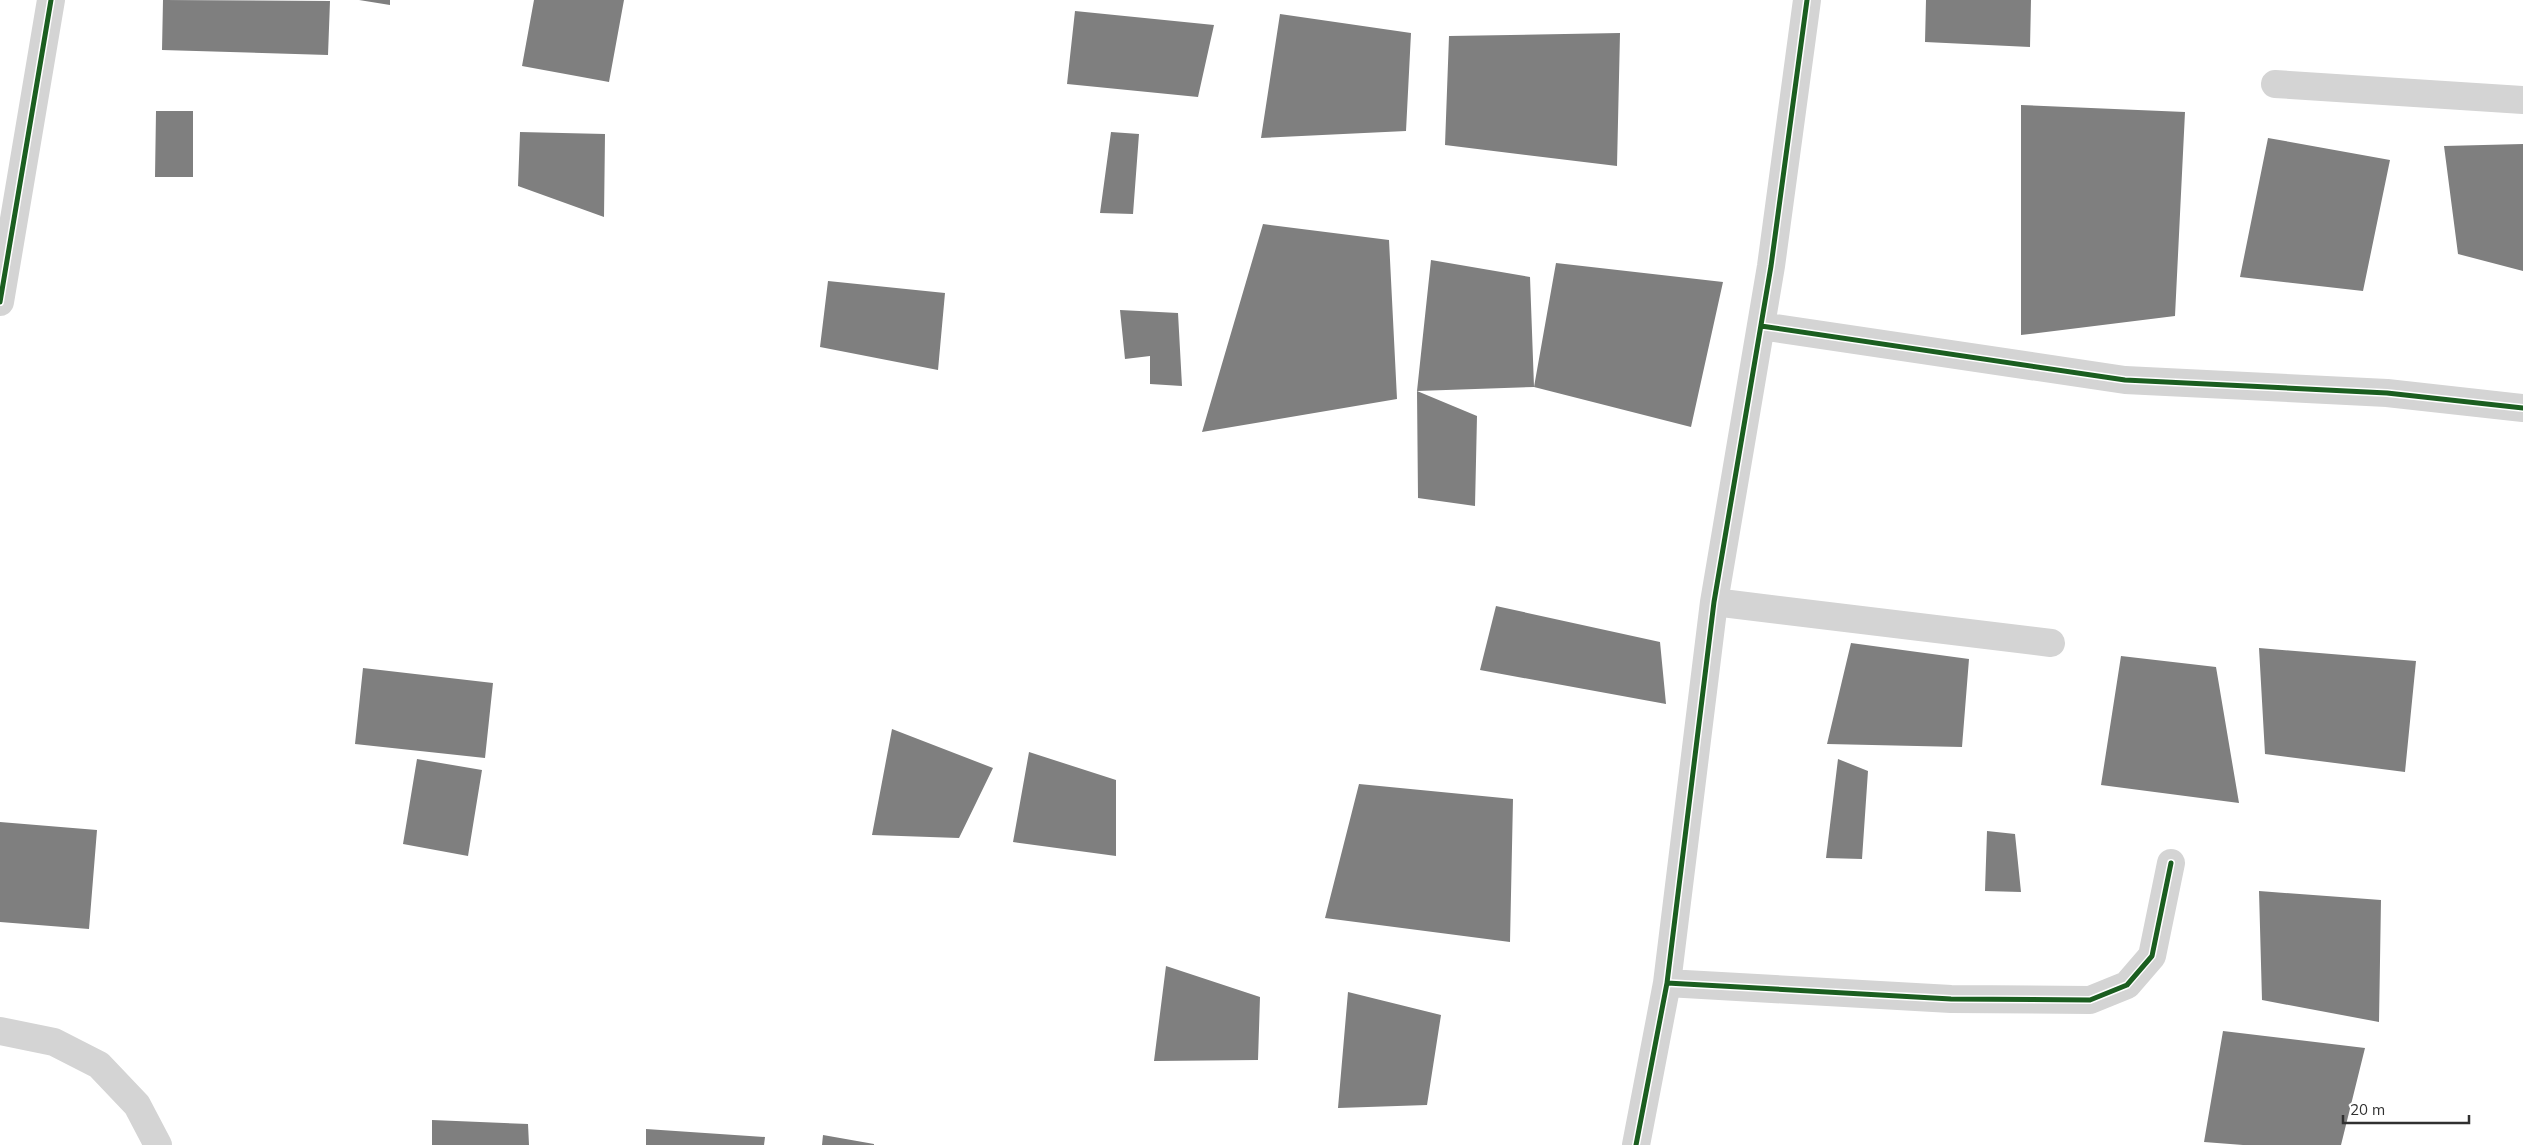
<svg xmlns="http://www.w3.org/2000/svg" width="2523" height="1145" viewBox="0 0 2523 1145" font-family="Mulish,sans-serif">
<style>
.building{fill:#7f7f7f}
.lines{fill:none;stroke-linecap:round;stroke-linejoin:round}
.minor{stroke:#d4d4d4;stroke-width:28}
.cycleway-casing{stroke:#fff;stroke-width:8}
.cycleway{stroke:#1b5e20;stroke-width:5}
</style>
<rect width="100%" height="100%" fill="#fff"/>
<path class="building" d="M163,0L330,1L328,55L162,50Z
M359,0H390V5Z
M534,0H624L609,82L522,66Z
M1926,0H2031L2030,47L1925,42Z
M1075,11L1214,25L1198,97L1067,84Z
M1280,14L1411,33L1406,131L1261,138Z
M1620,33L1617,166L1445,145L1449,36Z
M2021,105L2185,112L2175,316L2021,335Z
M156,111H193V177H155Z
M520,132L605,134L604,217L518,186Z
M1111,132L1139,134L1133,214L1100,213Z
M2268,138L2390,160L2363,291L2240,277Z
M2523,144V271L2458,254L2444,146Z
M1263,224L1389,240L1397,399L1202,432Z
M1431,260L1530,277L1534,387L1417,391Z
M1556,263L1723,282L1691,427L1534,387Z
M828,281L945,293L938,370L820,347Z
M1120,310L1178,313L1182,386L1150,384V356L1125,359Z
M1417,391L1477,416L1475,506L1418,498Z
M1496,606L1660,642L1666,704L1480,670Z
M1851,643L1969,659L1962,747L1827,744Z
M2259,648L2416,661L2405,772L2265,754Z
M2121,656L2216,667L2239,803L2101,785Z
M363,668L493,683L485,758L355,744Z
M892,729L993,768L959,838L872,835Z
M1029,752L1116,780V856L1013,842Z
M417,759L482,770L468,856L403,844Z
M1838,759L1868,771L1862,859L1826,858Z
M1359,784L1513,799L1510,942L1325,918Z
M0,822L97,830L89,929L0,922Z
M1987,831L2015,834L2021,892L1985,891Z
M2259,891L2381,900L2379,1022L2262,1000Z
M1166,966L1260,997L1258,1060L1154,1061Z
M1348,992L1441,1015L1427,1105L1338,1108Z
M2223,1031L2365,1048L2341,1145H2243L2204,1142Z
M432,1120L528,1124L529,1145H432Z
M646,1129L765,1137L764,1145H646Z
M823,1135L874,1144V1145H822Z"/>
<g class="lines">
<path class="minor" d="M2275,84L2523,100
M0,302L51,0
M1761,326L2125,380L2387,393L2523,408
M1714,602L2051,643
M1667,983L1951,999L2090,1000L2127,985L2152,956L2171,863
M0,1031L54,1042L99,1065L137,1105L158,1145
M1636,1145L1667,983L1714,602L1771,266L1807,0"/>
<g class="cycleway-casing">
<path id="cycleway" d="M0,302L51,0
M1761,326L2125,380L2387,393L2523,408
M1667,983L1951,999L2090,1000L2127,985L2152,956L2171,863
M1636,1145L1667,983L1714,602L1771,266L1807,0"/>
</g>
<use href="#cycleway" class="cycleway"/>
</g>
<path d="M2343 1115v8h126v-8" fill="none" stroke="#303030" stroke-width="2.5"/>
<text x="2350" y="1115" font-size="15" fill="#303030" stroke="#ffffff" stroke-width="4" paint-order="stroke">20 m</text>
</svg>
